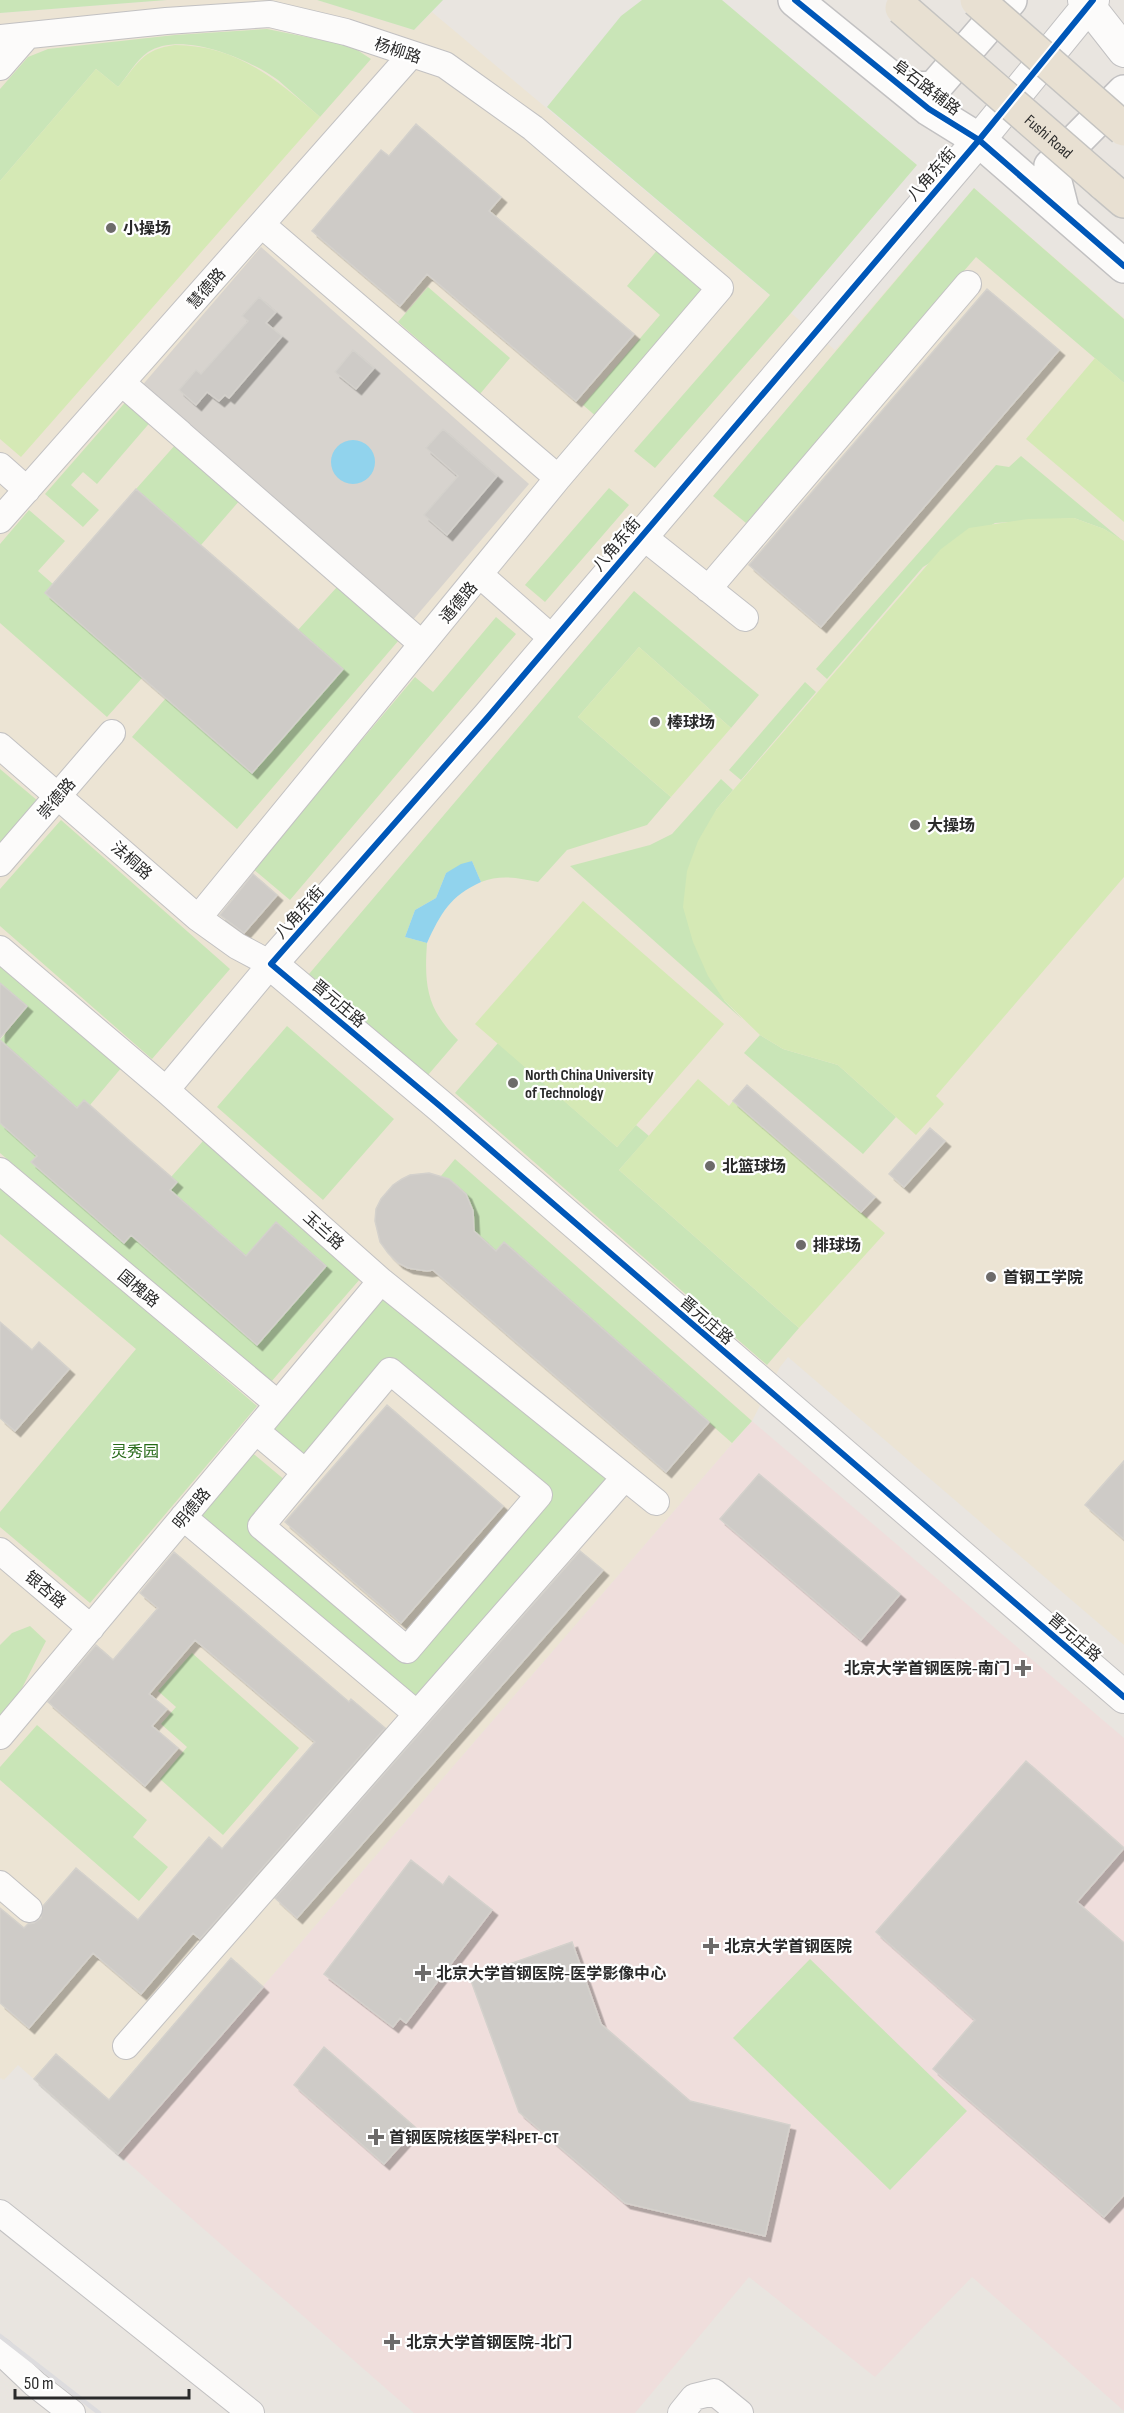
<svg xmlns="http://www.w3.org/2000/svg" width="1124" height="2413" viewBox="0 0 1124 2413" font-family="'Sofia Sans Condensed','Noto Sans SC',sans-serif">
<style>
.education{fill:#ece4d4}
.medical{fill:#efdedc}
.green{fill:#c9e5b7}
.pitch{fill:#d5e9b5}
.plaza{fill:#d7d3ce}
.water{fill:#91d3ed}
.building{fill:#cecbc7;stroke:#d4d1cc;stroke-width:1.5;filter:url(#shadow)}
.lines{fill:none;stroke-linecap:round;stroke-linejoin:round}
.minor-casing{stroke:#c2c1c2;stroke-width:28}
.tertiary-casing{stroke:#c2c1c2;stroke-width:34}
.secondary-casing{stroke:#c2c1c2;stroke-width:36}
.trunk-casing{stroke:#c4c3c1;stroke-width:36}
.minor{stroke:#fcfbfa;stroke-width:26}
.tertiary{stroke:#fcfbfa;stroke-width:32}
.secondary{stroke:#fcfbfa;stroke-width:33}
.trunk{stroke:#e8e0d2;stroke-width:33}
.rail{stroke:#dddcde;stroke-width:4.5}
.trunk-bridge-casing{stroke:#c4c3c1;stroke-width:36;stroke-linecap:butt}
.trunk-bridge{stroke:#e8e0d2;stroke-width:33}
.cycleway-casing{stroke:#fff;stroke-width:10}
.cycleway{stroke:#0057b8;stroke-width:6}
.poi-dot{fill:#6d6b6a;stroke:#fff;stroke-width:2}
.labels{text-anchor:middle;stroke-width:4.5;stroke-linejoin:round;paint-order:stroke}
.street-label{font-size:16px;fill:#2a2a2a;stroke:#fff}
.poi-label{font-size:16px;font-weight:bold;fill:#2a2a2a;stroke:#fff;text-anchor:start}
.park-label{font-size:16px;fill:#276a18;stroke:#fff}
</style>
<defs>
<filter id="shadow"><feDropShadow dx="5.5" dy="5.5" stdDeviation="0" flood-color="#0004"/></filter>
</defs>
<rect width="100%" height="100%" fill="#e9e5e0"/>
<path class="education" d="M167,0H317L414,30L432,12L835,350L974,188L1124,318V1645L788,1357L780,1367L752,1421L118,2154L18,2065L4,2080L0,2078V13Z"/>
<path class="medical" d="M752,1421L1124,1738V2411L972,2277L875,2377L749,2277L635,2413H414L118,2154Z"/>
<path class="green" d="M0,0H167L0,13Z
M317,0H443L414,30Z
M642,0H722L917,165L791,313L655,468L634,451L770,295L547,107L621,16Z
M267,29L351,46L371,59L320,117C306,105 292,92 278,80C249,59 182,30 148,52C136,60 127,77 118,87L96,69L0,181V89L28,57L48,49L175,35Z
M974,188L1124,319V383L976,257L746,523L713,496Z
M659,248L708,290L598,418L583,405L660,315L627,286Z
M428,287L510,358L480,394L398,322Z
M129,398L153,419L97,484L83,472L71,485L99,510L83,527L45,494Z
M176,444L240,500L201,545L136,489Z
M1021,456L1123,541L1104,529L1074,518L995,523L923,567L827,679L816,669L996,465L1009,467Z
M609,488L629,505L545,602L525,585Z
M29,510L65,541L38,571L53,584L45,593L142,678L107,717L0,623V544Z
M337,587L399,640L237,829L132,737L166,698L252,773L343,669L298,630Z
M634,591L759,695L731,728L639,647L578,717L671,797L647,825L567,850L538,882C519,878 500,874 481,882L472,861L446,873L436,898L415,910L405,937L427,943C424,986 427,1009 458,1040L428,1075L309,974Z
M496,617L516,634L290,900L253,869L415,677L433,692Z
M805,682L816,692L741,780L729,770Z
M0,769L38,801L0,846Z
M721,779L733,790L716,810L724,1000L742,1019L570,866L650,845L672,834Z
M61,820L230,969L152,1059L0,926V889Z
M0,962L122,1067L90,1105L77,1108L0,1040L27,1007L0,983Z
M287,1026L394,1119L323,1200L217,1107Z
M760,1035L783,1049L838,1065L896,1117L863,1154L744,1053Z
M498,1043L617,1147L636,1125L649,1136L619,1170L799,1328L767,1365L455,1093Z
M0,1123L37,1156L31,1162L124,1243L131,1235L257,1345L326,1266L246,1256L170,1190L177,1182L171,1177L203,1141L360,1279L271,1382L0,1153Z
M455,1159L752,1421L732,1443L504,1242L496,1251L485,1242L470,1241C477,1213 471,1187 441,1176Z
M0,1186L257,1406L90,1603L0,1527V1512L136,1349L0,1234Z
M383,1291L614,1478L416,1705L195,1515L250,1451L286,1481L249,1527L409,1661L552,1493L390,1360L305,1458L270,1428Z
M30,1626L46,1641L21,1690L0,1716V1645L12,1633Z
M192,1653L299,1748L223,1835L160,1779L187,1747L161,1724L176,1707L158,1691Z
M37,1725L147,1820L133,1837L168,1867L139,1901L0,1780V1767Z
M810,1959L967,2111L890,2190L733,2038Z"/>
<path class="pitch" d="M175,45C236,45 276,79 320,117L21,457L0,439V181L96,69L118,87C138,64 142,49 175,45Z
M1095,358L1124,383V522L1026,439Z
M1074,518L1104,529L1124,541V877L936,1096L944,1104L916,1135L838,1065L783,1049L760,1035L724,1000L708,976L693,942L683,907L687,871L698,841L716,810L941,549L969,528L1028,519Z
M639,647L731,728L671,797L578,717Z
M583,901L724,1024L617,1147L475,1024Z
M698,1079L729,1106L733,1101L885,1233L799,1328L619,1170Z"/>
<path class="plaza" d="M261,247L529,484L412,621L140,388Z"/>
<path class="water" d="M331 462a22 22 0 1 1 44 0a22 22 0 1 1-44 0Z
M472,861L481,882C450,896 441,913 427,943L405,937L415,910L436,898L446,873L461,864Z"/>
<path class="building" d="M416,124L501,197L489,211L634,334L576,401L427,274L400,306L312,231L381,150L389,156Z
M987,289L1059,350L821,627L749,565Z
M259,297L276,312L266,323L282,336L229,398L225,395L219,401L207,392L196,405L179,390L196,370L201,374L248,321L242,316Z
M353,350L374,368L356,389L335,372Z
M443,429L497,476L447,535L424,515L458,476L426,448Z
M136,489L343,669L252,773L45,593Z
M253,874L277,895L244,933L220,915Z
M0,983L27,1006L0,1038Z
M0,1040L77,1108L84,1100L131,1142L177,1182L170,1190L246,1256L276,1222L326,1266L257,1345L131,1235L124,1243L31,1162L37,1156L0,1123Z
M747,1085L875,1197L861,1212L733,1101Z
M930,1128L945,1141L904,1187L889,1174Z
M429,1173L449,1179L466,1194L473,1211L474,1231L496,1251L504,1242L709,1422L666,1472L433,1270L427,1271L408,1268L398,1263L388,1253L380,1242L375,1221L376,1209L381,1199L393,1185L402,1179L410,1175Z
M0,1322L32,1350L39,1342L69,1369L15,1431L0,1418Z
M387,1405L503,1506L401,1623L285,1522Z
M1124,1461V1539L1085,1505Z
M759,1474L900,1594L861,1640L720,1519Z
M580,1551L603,1570L297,1918L275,1898Z
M174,1552L349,1702L351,1699L385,1728L200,1939L193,1933L141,1994L93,1953L29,2028L0,2003V1908L24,1928L28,1924L34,1923L41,1918L43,1906L76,1868L138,1920L209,1837L222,1849L315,1742L195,1640L149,1694L167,1709L152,1726L178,1748L145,1786L48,1702L96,1645L113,1660L158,1608L140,1593Z
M1026,1761L1124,1848L1077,1902L1124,1943V2195L1104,2217L933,2069L975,2020L876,1932Z
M411,1860L443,1885L449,1876L492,1910L406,2023L400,2018L393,2027L324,1974Z
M572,1942L601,2024L690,2101L790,2125L765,2236L625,2203L519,2112L470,1978Z
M231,1958L263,1987L118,2154L34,2079L56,2054L109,2100Z
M324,2047L416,2128L384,2164L294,2085Z"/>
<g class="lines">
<g class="minor-casing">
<path id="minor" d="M0,38L166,21L270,14L346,32L445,65L533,128L720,288L558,478L198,918
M0,67L27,36
M262,225L558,478
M180,433L122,383L422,644
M0,466L27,490
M0,520L411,55
M641,535L745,618
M480,575L553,639
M708,589L968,284
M0,746L198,918L237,946L271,964L166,1090
M0,863L112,733
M0,949L166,1090L381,1281L656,1502
M0,1171L278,1404
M390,1371L539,1495L407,1650L261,1526Z
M256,1431L305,1472
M183,1517L417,1714
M0,1551L91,1628
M0,1736L381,1281
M0,1884L29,1909
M126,2046L625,1477
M0,2213L251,2413
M0,2351L35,2384L72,2413
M681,2413L694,2397L714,2392L740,2413"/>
</g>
<g class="tertiary-casing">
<path id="tertiary" d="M1084,0L1124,51
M1093,0L979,140L488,717L271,964L440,1106L1124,1697"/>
</g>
<g class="secondary-casing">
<path id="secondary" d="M795,0L929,109L979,140L1124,266
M906,89L934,88L1010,0
M1063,213L1051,166L1124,92"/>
</g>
<g class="trunk-casing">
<path id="trunk" d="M1103,183L1124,201"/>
</g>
<use href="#minor" class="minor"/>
<use href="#tertiary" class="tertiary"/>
<use href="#secondary" class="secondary"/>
<use href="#trunk" class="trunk"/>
<path class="rail" d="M0,2336L99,2413"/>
<g class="trunk-bridge-casing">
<g id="trunk-bridge">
<path d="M977,0L1124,129"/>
<path id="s1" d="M902,8L1103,183"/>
</g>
</g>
<use href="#trunk-bridge" class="trunk-bridge"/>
<g class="cycleway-casing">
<path id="cycleway" d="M795,0L929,109L979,140L1124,266
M1093,0L979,140L488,717L271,964L440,1106L1124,1697"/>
</g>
<use href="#cycleway" class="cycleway"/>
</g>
<g class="poi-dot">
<circle cx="111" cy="228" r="6"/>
<circle cx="655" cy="722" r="6"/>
<circle cx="915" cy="825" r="6"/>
<circle cx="513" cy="1083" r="6"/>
<circle cx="710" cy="1166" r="6"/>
<circle cx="801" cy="1245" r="6"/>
<circle cx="991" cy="1277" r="6"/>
<path d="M1020 1659h6v6h6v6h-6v6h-6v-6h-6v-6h6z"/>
<path d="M708 1937h6v6h6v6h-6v6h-6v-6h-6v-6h6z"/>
<path d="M420 1964h6v6h6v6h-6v6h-6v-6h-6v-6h6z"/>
<path d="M373 2128h6v6h6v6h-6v6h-6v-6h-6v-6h6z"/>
<path d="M389 2333h6v6h6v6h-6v6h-6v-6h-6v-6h6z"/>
</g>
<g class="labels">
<g class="street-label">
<text transform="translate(398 50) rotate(18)" y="6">杨柳路</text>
<text transform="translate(927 87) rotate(37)" y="6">阜石路辅路</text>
<text dy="6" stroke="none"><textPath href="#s1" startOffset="195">Fushi Road</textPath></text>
<text transform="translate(931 174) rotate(-49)" y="6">八角东街</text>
<text transform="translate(206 288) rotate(-49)" y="6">慧德路</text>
<text transform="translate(616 544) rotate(-50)" y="6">八角东街</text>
<text transform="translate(458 602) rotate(-50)" y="6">通德路</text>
<text transform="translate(56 798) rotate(-49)" y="6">崇德路</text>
<text transform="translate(132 860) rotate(41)" y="6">法桐路</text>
<text transform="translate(299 912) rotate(-48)" y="6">八角东街</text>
<text transform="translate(339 1003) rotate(40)" y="6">晋元庄路</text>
<text transform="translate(324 1230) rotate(42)" y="6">玉兰路</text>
<text transform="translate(139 1288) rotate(40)" y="6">国槐路</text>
<text transform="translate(707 1320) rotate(41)" y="6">晋元庄路</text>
<text transform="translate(191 1508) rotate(-50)" y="6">明德路</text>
<text transform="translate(46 1589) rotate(40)" y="6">银杏路</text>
<text transform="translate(1075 1637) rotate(41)" y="6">晋元庄路</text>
</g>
<g class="poi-label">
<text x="123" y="234">小操场</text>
<text x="667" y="728">棒球场</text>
<text x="927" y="831">大操场</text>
<text x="525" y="1080">North China University<tspan x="525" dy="18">of Technology</tspan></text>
<text x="722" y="1172">北篮球场</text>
<text x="813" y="1251">排球场</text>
<text x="1003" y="1283">首钢工学院</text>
<text x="1010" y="1674" text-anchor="end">北京大学首钢医院-南门</text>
<text x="724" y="1952">北京大学首钢医院</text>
<text x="436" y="1979">北京大学首钢医院-医学影像中心</text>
<text x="389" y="2143">首钢医院核医学科PET-CT</text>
<text x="406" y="2348">北京大学首钢医院-北门</text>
</g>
<g class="park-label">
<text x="135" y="1457">灵秀园</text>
</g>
</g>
<path d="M15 2389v9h174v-9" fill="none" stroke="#2a2a2a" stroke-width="3"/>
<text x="24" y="2389" font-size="18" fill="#2a2a2a" stroke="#ffffff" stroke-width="4.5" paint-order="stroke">50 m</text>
</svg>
